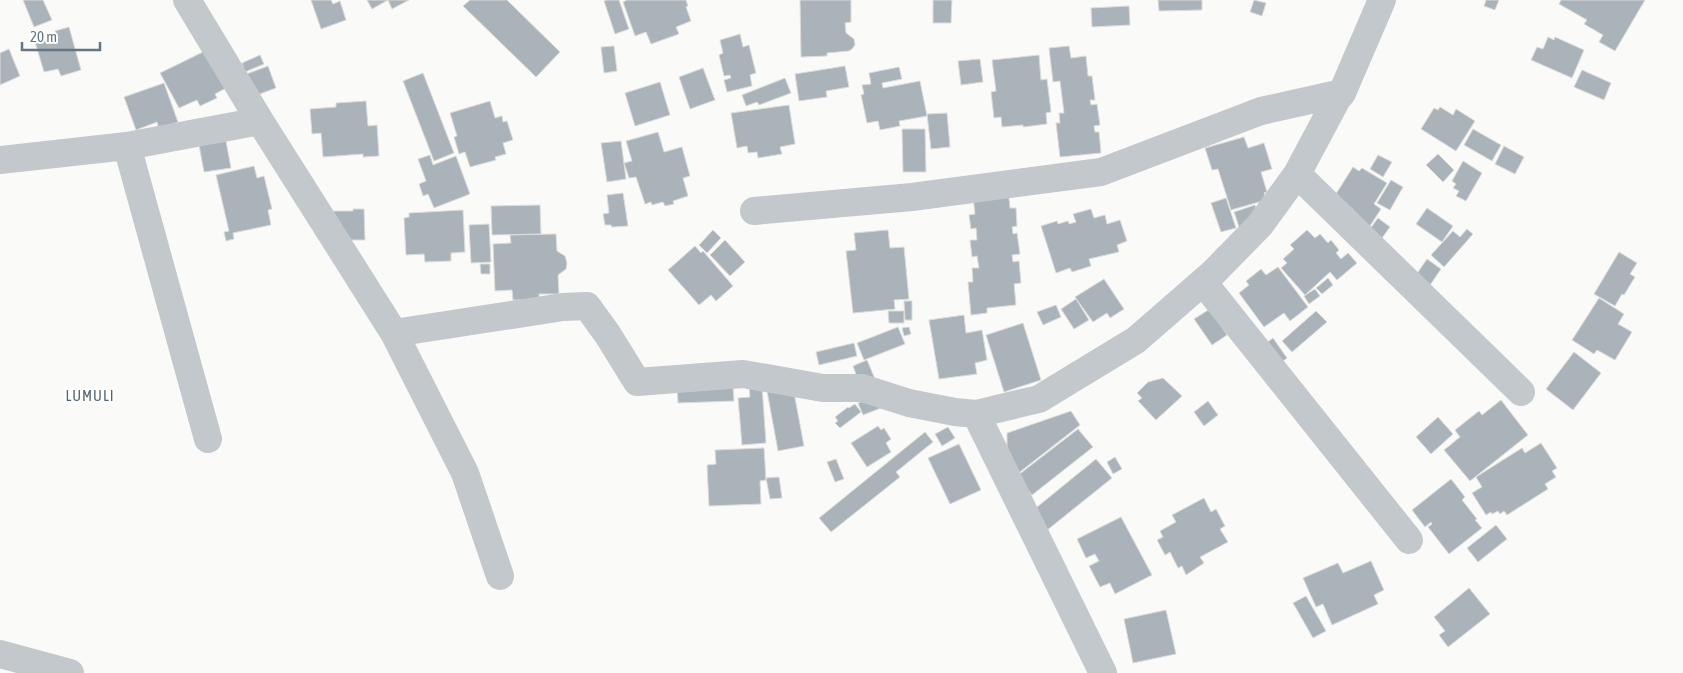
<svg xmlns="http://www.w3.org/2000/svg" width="1683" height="673" viewBox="0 0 1683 673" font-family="'Asap Condensed',sans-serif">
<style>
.building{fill:#aab3b9;stroke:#dcdcda}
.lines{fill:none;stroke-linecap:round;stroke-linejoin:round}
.street{stroke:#c3c8cc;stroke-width:28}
.labels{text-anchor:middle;stroke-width:5;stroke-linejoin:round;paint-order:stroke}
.quarter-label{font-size:15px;letter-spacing:1px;fill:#57646e;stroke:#fff}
</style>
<rect width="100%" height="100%" fill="#fafaf8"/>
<path class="building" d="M23,0H43L52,20L34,27Z
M311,0H331L333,4L340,1L346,20L321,29Z
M367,0H409L392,9L388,0L372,9Z
M470,0H507L560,52L536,77L463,6Z
M607,0H619L629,29L615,34L604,1Z
M627,0H686L688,6L686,7L691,21L676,27L679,34L651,44L646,32L635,36L623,2Z
M800,0H851V22L845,23L846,33L854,39L855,45L852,49L849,51L827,53V56L801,57Z
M933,0H952L951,23H933Z
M1158,0H1202V10L1159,11Z
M1254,0L1266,3L1262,16L1250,12Z
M1486,0H1499L1495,10L1484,6Z
M1561,0H1645L1615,51L1599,42L1603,35L1584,24L1587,20L1559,4Z
M1129,6L1130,25L1092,27L1091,8Z
M69,27L81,70L61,76L58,69L44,72L35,42L56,36L55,31Z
M740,34L743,47L749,45L756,73L750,75L752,86L727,92L724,80L731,78L730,75L724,76L719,55L723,53L720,40Z
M1548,37L1554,40L1555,37L1584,50L1572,78L1531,60L1537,47L1543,49Z
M614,46L617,71L604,73L601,47Z
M1069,46L1071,58L1086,56L1088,76H1092L1095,100H1090L1091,105L1097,104L1100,125L1094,126L1095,132H1099L1101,153L1060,157L1056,123H1060L1059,113H1064L1060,81L1053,82L1049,48Z
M9,49L20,76L0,85V53Z
M207,50L226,88L215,94L217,98L200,106L197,100L179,108L160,73Z
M260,55L264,64L245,72L242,63Z
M1039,55L1041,80L1047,79L1051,112L1046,113L1047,124L1023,127V125L1002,127L1001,117L994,118L991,92L996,91L992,60Z
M980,59L983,82L961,85L958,61Z
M268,66L276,88L249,98L241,76Z
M845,66L849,87L826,91L827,97L799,101L795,74Z
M899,67L902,79L882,83L883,88L920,81L927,116L899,121L900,126L880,130L878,121L867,123L861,95L864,94L862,85L871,84L869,73Z
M703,68L715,100L690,109L679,77Z
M1582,70L1611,83L1604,100L1574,87Z
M423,73L454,153L434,161L403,81Z
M785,78L791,93L759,105L757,102L746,106L742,95Z
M660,82L670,115L635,126L625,93Z
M164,83L178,122L159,129L157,122L136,130L124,97Z
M366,101L368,126L377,125L379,156L363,157V154L323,157L321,133L312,134L310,109L336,107V103Z
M490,101L495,118L502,116L503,122L507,121L513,140L503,143L506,154L495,157L496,160L470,167L465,152L459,154L454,137L457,136L450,113Z
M789,105L795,144L780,147L782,154L758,158L757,152L748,153L747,146L737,148L731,113Z
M1440,107L1453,115L1456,109L1475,121L1456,151L1421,129L1434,108L1438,110Z
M947,113L950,147L931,149L927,114Z
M902,129H925L926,172H903Z
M1473,129L1501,145L1492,161L1464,145Z
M658,132L664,152L682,147L690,176L683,178L688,196L673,201L674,204L665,206L663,202L652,205L651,202L645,204L636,177L629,178L624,163L632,161L626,141Z
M1244,137L1248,148L1264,143L1272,169L1261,172L1267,192L1264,193L1266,200L1231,210L1218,169L1212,170L1205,148Z
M226,141L231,168L204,172L199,145Z
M621,141L626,179L607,182L601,143Z
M1504,146L1524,157L1515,174L1495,164Z
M1438,154L1454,170L1443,182L1426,165Z
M430,155L433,165L456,156L470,194L434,208L428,194L423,196L419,184L426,181L418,159Z
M1378,155L1392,162L1383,177L1370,169Z
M1463,161L1482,173L1466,201L1456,196L1459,191L1453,188L1456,184L1452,181Z
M254,166L257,178L264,176L272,209L268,210L271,225L233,233L234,239L226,241L224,232L229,231L216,175Z
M1353,167L1359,171L1362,168L1387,183L1374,204L1381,209L1366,232L1346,219L1353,209L1334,197Z
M1391,180L1403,187L1390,210L1377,203Z
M1008,189L1010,208H1016L1017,226L1012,227L1013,234L1017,233L1020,254L1012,255L1013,262L1019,261L1021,283L1014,284L1016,305L987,308V313L971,315L968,282H973L972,268H979L977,256L972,257L970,240H977L976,228L971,229L969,215L975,214L973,197Z
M623,193L628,226L612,227L611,225H605L603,214L609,213L607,195Z
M1226,198L1236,228L1221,232L1211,203Z
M540,205L541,234L492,235L491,206Z
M1255,205L1260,220L1239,227L1234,212Z
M1427,208L1453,226L1442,242L1416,224Z
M353,209H364L365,240H342L331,222L334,211H353Z
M1091,209L1094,218L1105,215L1107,224L1120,220L1127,241L1117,245L1119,252L1089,259L1091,266L1072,272L1070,268L1056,273L1041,226L1057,221L1058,224L1068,221L1069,224L1076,222L1073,214Z
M463,210L465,252L451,253V261L425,262L424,254L406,255L404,218L409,217V213Z
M1378,218L1390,227L1376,246L1364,237Z
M489,224L491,262L471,263L469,225Z
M1467,229L1473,234L1444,267L1431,255L1453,231L1460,237Z
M713,230L721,238L707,253L699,245Z
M888,230L890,248L904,247L909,299L894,300L895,309L853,313L846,251L856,250L854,233Z
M1307,230L1315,238L1320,234L1328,243L1331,240L1339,250L1336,253L1341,259L1348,253L1357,263L1337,280L1330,272L1305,295L1281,268L1287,263L1283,259L1294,249L1290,245Z
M556,234L557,251L565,256L567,263L566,269L558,275L559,294H539V300H513L512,290L495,291L493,244L511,243L510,235Z
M725,240L745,262L730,276L710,255Z
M695,246L701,253L703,251L733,286L716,301L711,295L699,305L668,270Z
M1619,252L1637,263L1630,274L1635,277L1624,295L1622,294L1615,306L1594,294Z
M1427,259L1441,269L1428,288L1414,278Z
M480,264H490V274H481Z
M1278,267L1308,307L1290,321L1284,313L1264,327L1239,293L1249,285L1246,281L1261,269L1266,275Z
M1328,278L1333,285L1322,294L1316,288Z
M1104,279L1124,309L1110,318L1107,313L1093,322L1075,297Z
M1315,289L1320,296L1309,304L1304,296Z
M1599,298L1624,314L1618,324L1632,332L1615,360L1597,350L1594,354L1572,340Z
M1076,299L1089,320L1074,329L1061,309Z
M904,301H912V320H905Z
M1056,305L1061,317L1043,325L1037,312Z
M1210,309L1227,335L1212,345L1194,319Z
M888,311H904V323H889Z
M1316,311L1327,322L1292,352L1282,341Z
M964,315L966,333L982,330L987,360L975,363L977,374L939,379L929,320Z
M1023,323L1041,380L1004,392L986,335Z
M898,327L905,344L864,360L857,343Z
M909,327L911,334L904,336L902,328Z
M1273,338L1287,358L1274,368L1259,349Z
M854,343L857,356L819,365L816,352Z
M1574,352L1601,373L1573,410L1546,389Z
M867,360L875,379L860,385L853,366Z
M1163,378L1182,396L1156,420L1138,401L1142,398L1137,393L1148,382Z
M733,386L734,401L678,403L677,387Z
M749,386H762L766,443L742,445L738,398L750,397Z
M793,387L804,446L778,451L767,391Z
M869,398L881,408L863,415L858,403Z
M1501,400L1528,435L1470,481L1444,450L1460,437L1455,430L1479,411L1482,415Z
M1208,401L1218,415L1204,426L1194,412Z
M855,404L861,412L840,428L835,423L838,421L835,417L848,407L849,408Z
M1071,411L1080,425L1016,475L1007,460V433Z
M1438,417L1453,434L1431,454L1416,437Z
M878,426L881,430L884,428L891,439L886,443L891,452L867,467L851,443Z
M948,427L955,438L942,446L935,434Z
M1078,429L1093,447L1032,495L1017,476Z
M925,432L933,442L896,472L900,477L831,532L819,518Z
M1541,443L1557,468L1552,471L1556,477L1545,484L1548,489L1507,515L1504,511L1500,514L1498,511L1492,514L1491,512L1486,515L1472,493L1482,487L1476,477L1522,448L1525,453Z
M959,444L981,490L950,504L928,458Z
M764,448L766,480L760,481L761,504L709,506L707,465L716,464L715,450Z
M1115,457L1122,469L1113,474L1107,462Z
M836,459L844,479L835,482L827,462Z
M1096,459L1112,478L1046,531L1031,512Z
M779,477L782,498L770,499L766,478Z
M1451,479L1465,497L1462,500L1477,519L1475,520L1482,528L1449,554L1428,527L1432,524L1431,522L1425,527L1412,510Z
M1204,498L1211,512L1216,509L1225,526L1220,529L1228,542L1200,557L1204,563L1186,575L1182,566L1178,568L1170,552L1165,555L1157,540L1163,537L1160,531L1176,522L1172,515Z
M1121,517L1152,575L1115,594L1110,583L1100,587L1089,566L1099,561L1095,554L1086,558L1077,539Z
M1496,525L1507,539L1478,562L1467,548Z
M1371,561L1384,590L1374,595L1378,604L1332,625L1323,604L1316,607L1303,578L1338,563L1343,573Z
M1469,588L1490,614L1448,647L1439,635L1445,631L1434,617Z
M1306,596L1326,631L1313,638L1293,603Z
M1166,610L1176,654L1133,663L1124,619Z"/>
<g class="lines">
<path class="street" d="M187,0L260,121L394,333L465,473L500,576
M127,146L208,439
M0,160L127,146L260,121
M1297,174L1521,392
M754,211L912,197L1101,172L1261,111L1342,93
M1203,282L1409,540
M394,333L563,307L587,306L608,335L637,382L743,374L823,388H862L909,403L955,412L976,414L1039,399L1136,340L1213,273L1260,225L1297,174L1337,99L1342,93L1382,0
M976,414L1103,673
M0,654L70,673"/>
</g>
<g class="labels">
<g class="quarter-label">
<text x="90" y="401">LUMULI</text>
</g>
</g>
<path d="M22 42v8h78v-8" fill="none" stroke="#657683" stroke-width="2.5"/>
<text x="30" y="42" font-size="15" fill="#657683" stroke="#ffffff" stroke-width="4" paint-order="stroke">20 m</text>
</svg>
